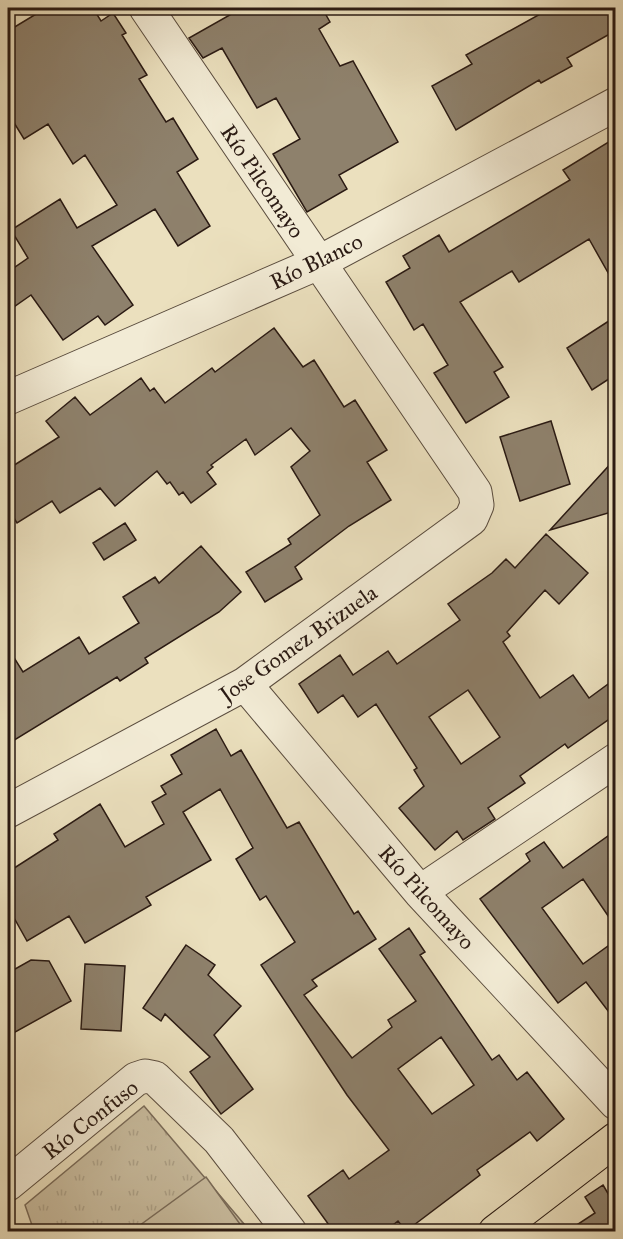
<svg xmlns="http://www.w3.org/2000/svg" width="623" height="1239" viewBox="0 0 623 1239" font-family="'IM FELL Great Primer',serif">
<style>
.park{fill:url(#park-tufts);stroke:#7a6c5a;stroke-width:1.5}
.pitch{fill:#cabea1;stroke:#7a6c5a;stroke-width:1.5}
.building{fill:#8e816c;stroke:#2a1a13;stroke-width:1.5;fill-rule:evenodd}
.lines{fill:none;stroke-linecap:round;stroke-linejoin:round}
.minor-casing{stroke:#5a4c3e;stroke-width:35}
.major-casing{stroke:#2a1a13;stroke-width:35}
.minor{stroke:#f2ebd5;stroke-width:33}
.major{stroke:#ebe0be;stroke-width:33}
.labels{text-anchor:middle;stroke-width:4.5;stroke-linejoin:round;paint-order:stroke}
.street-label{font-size:22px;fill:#2a1a13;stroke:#f2ebd5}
</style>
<defs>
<pattern id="park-tufts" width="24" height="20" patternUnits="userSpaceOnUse" patternTransform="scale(1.5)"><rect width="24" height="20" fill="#cabea1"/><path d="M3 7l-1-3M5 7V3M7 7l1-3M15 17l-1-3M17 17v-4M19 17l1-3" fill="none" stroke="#aea38a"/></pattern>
</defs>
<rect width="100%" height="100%" fill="#ebe0be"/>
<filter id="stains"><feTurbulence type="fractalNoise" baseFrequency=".00333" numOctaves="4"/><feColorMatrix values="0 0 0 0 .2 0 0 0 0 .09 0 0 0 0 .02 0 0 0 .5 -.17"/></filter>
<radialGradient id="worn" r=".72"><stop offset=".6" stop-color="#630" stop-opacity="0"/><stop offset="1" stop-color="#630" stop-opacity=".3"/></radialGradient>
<path class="park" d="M144,1106L250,1231H34L25,1205Z"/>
<path class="pitch" d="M206,1177L245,1231H132Z"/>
<path class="building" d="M46,8H93L101,21L113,13L126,33L122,35L147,75L139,79L166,122L173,118L198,159L177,172L210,226L178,246L155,209L92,246L133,305L105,325L98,316L63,340L31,295L8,311V272L28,258L11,230L60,199L77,228L117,205L85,155L73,164L48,124L24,139L8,113V31Z
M242,8H322L330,22L319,29L340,66L353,61L398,142L339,175L347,189L307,212L273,154L300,139L276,98L257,108L222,48L203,58L189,38Z
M551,8H615V31L567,58L572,66L541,83L539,80L456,130L432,86L472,64L466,55Z
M615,138V285L589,239L519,282L512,271L460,302L503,367L494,372L509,397L466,423L434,373L448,365L423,324L414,330L386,282L410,268L403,256L439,235L449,252L570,180L563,170Z
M615,317V375L592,390L567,348Z
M274,328L303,367L314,360L344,407L355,400L387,450L367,462L391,500L349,526L295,567L302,579L265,602L246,572L291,544L288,539L320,515L291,467L310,451L291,428L255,455L246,439L211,465L213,467L207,472L216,484L191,503L183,492L179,495L170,482L167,484L157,471L115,506L100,488L60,513L52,501L17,523L8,508V469L59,437L46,421L75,397L90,415L141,378L150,391L154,388L165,403L212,368L215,372Z
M551,421L570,484L520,501L500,437Z
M615,459V511L550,530Z
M125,523L136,540L104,560L93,543Z
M546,534L588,573L559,604L545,590L507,632L510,636L503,642L540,698L573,675L589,698L615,679V715L568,748L565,744L520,776L525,783L488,808L495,819L463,840L457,831L435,850L399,808L424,786L414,770L417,768L376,704L358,717L343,695L318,713L299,684L340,655L353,675L388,651L397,664L460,620L448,604L492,573L506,559L515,568ZM468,690L500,737L461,764L429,717Z
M201,546L241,592L219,612L145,658L148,663L120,681L117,677L8,744V648L23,672L79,637L89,654L139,623L123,597L155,577L159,583Z
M216,729L231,756L241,750L287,828L299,822L354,914L358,911L376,939L312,980L317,986L304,995L352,1058L392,1027L388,1020L416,1001L379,949L409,928L425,952L420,955L492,1060L499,1055L517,1080L527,1072L564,1119L537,1141L530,1132L477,1170L480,1175L406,1231L398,1221L384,1232H334L308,1196L343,1170L349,1179L389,1150L347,1095L261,965L295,942L266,896L260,900L236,859L253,848L220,789L183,812L211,860L146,897L151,905L85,943L69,916L27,941L8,907V872L58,840L54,834L100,804L125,847L164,824L152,802L166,794L161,786L182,774L171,755ZM441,1037L474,1085L432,1114L398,1069Z
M615,831V926L583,879L542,908L583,964L615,941V1020L586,982L558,1003L480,899L530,861L526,854L544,842L563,868Z
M186,945L215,965L208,975L241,1006L214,1035L253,1089L221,1114L190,1072L210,1057L165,1014L161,1021L143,1008Z
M31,960L49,961L71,1001L8,1036V973Z
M85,964L125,966L121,1031L81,1029Z
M603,1185L613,1202L615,1200V1232H566L595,1213L585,1197Z"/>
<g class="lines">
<g class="minor-casing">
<path id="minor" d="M8,398L318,263L616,104
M245,684L420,892L616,1103
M8,811L245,684L471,519L477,505L475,492L146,8
M420,892L616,760
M8,1184L136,1079L145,1076L155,1078L219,1140L290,1232"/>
</g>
<g class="major-casing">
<path id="major" d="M495,1232L616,1139"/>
</g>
<use href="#minor" class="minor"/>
<use href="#major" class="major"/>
</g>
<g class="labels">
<g class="street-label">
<text transform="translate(263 181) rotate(56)" y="8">Río Pilcomayo</text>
<text transform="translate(316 261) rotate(-26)" y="8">Río Blanco</text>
<text transform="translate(298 643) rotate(-35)" y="8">Jose Gomez Brizuela</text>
<text transform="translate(427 897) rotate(48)" y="8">Río Pilcomayo</text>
<text transform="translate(90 1119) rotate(-38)" y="8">Río Confuso</text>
</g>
</g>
<rect width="623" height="1239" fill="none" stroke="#ebe0be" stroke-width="30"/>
<rect x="9" y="9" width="605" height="1221" fill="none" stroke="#2a1a13" stroke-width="3"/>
<rect x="15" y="15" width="593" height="1209" fill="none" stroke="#2a1a13" stroke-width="1.5"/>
<rect width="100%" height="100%" filter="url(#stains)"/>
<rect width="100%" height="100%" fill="url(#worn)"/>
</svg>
